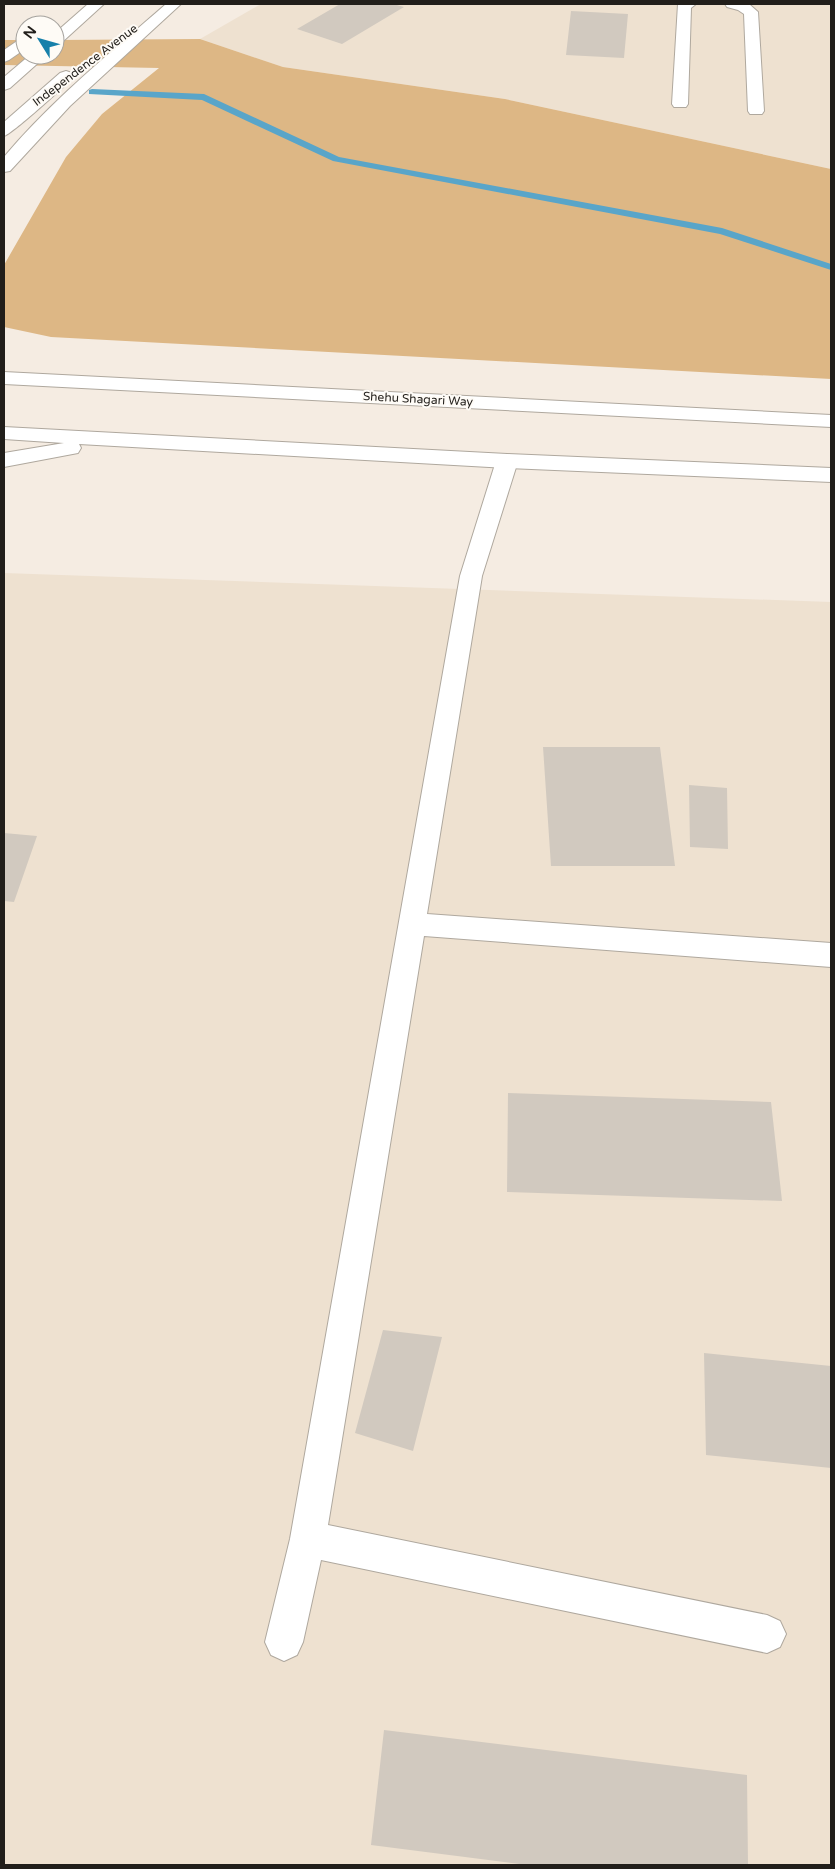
<svg xmlns="http://www.w3.org/2000/svg" width="835" height="1869" viewBox="0 0 835 1869" font-family="'Varela Round',sans-serif">
<style>
.built{fill:#eee1d0}
.green{fill:#ddb785}
.lines{fill:none;stroke-linecap:round;stroke-linejoin:round}
.stream{fill:#59a5c9;fill-rule:evenodd}
.building{fill:#d1c9bf}
.minor-casing{stroke:#afa89e;stroke-width:2}
.major-casing{stroke:#afa89e;stroke-width:2}
.minor{fill:#fff;fill-rule:evenodd}
.major{fill:#fff;fill-rule:evenodd}
.labels{text-anchor:middle;stroke-width:4;stroke-linejoin:round;paint-order:stroke}
.far-street-label{font-size:12px;fill:#211e1a;stroke:#fefbf6}
</style>
<rect width="100%" height="100%" fill="#f5ece2"/>
<path class="built" d="M261,4H831V169L505,99L283,67L200,39Z
M4,573L831,602V1865H4Z"/>
<path class="green" d="M200,39L283,67L505,99L831,169V379L51,337L4,327V265L66,157L102,114L159,68L4,65V40H25V55H55V40Z"/>
<g class="lines">
<path class="stream" d="M92,89L204,94L339,157L722,228L831,264V270L720,234L333,161L202,100L89,94V90Z"/>
</g>
<path class="building" d="M340,4H393L404,7L342,44L297,29Z
M571,11L628,14L624,58L566,55Z
M543,747H660L675,866H551Z
M689,785L727,788L728,849L690,847Z
M4,833L37,836L14,902L4,901Z
M508,1093L771,1102L782,1201L507,1192Z
M383,1330L442,1337L413,1451L355,1433Z
M704,1353L831,1366V1468L706,1455Z
M384,1730L747,1775L748,1865H527L371,1845Z"/>
<g class="lines">
<g class="minor-casing">
<path id="minor" d="M678,4H696L691,8L688,104L686,107H674L672,104Z
M725,4H749L758,12L764,111L762,114H750L748,111L744,14L738,10L727,7Z
M507,454L514,456L518,461L482,576L427,914L831,943V967L424,936L328,1525L767,1615L780,1621L786,1634L780,1647L767,1653L321,1560L303,1642L297,1655L284,1661L271,1655L265,1642L290,1539L460,576L496,461L500,456Z"/>
</g>
<g class="major-casing">
<path id="major" d="M88,4H104L60,44L55,46V33Z
M166,4H181L70,106L10,171L4,172V157C52,100 110,53 166,4Z
M25,37V49L9,60L4,62V50L20,39Z
M30,55H47L10,88L4,90V77Z
M66,71L72,73L74,76L72,79C61,89 12,134 4,136V122L60,73Z
M4,372L831,415V427L4,384Z
M4,427L507,454L831,468V482L507,468L79,444L81,448L78,453L4,467V453L64,443L4,439Z"/>
</g>
<use href="#minor" class="minor"/>
<use href="#major" class="major"/>
</g>
<g class="labels">
<g class="far-street-label">
<text transform="translate(85 65) rotate(-37)" y="4">Independence Avenue</text>
<text transform="translate(418 399) rotate(3)" y="4">Shehu Shagari Way</text>
</g>
</g>
<rect width="835" height="1869" fill="none" stroke="#211e1a" stroke-width="10"/>
<g transform="translate(40 40) rotate(307)"><circle r="24" fill="#fefbf6" stroke="#a6a39e"/>
<path d="M0-4L9 19L0 12L-9 19Z" fill="#1780aa"/>
<text y="-8" font-size="14" font-weight="bold" text-anchor="middle" fill="#211e1a">N</text>
</g>
</svg>
